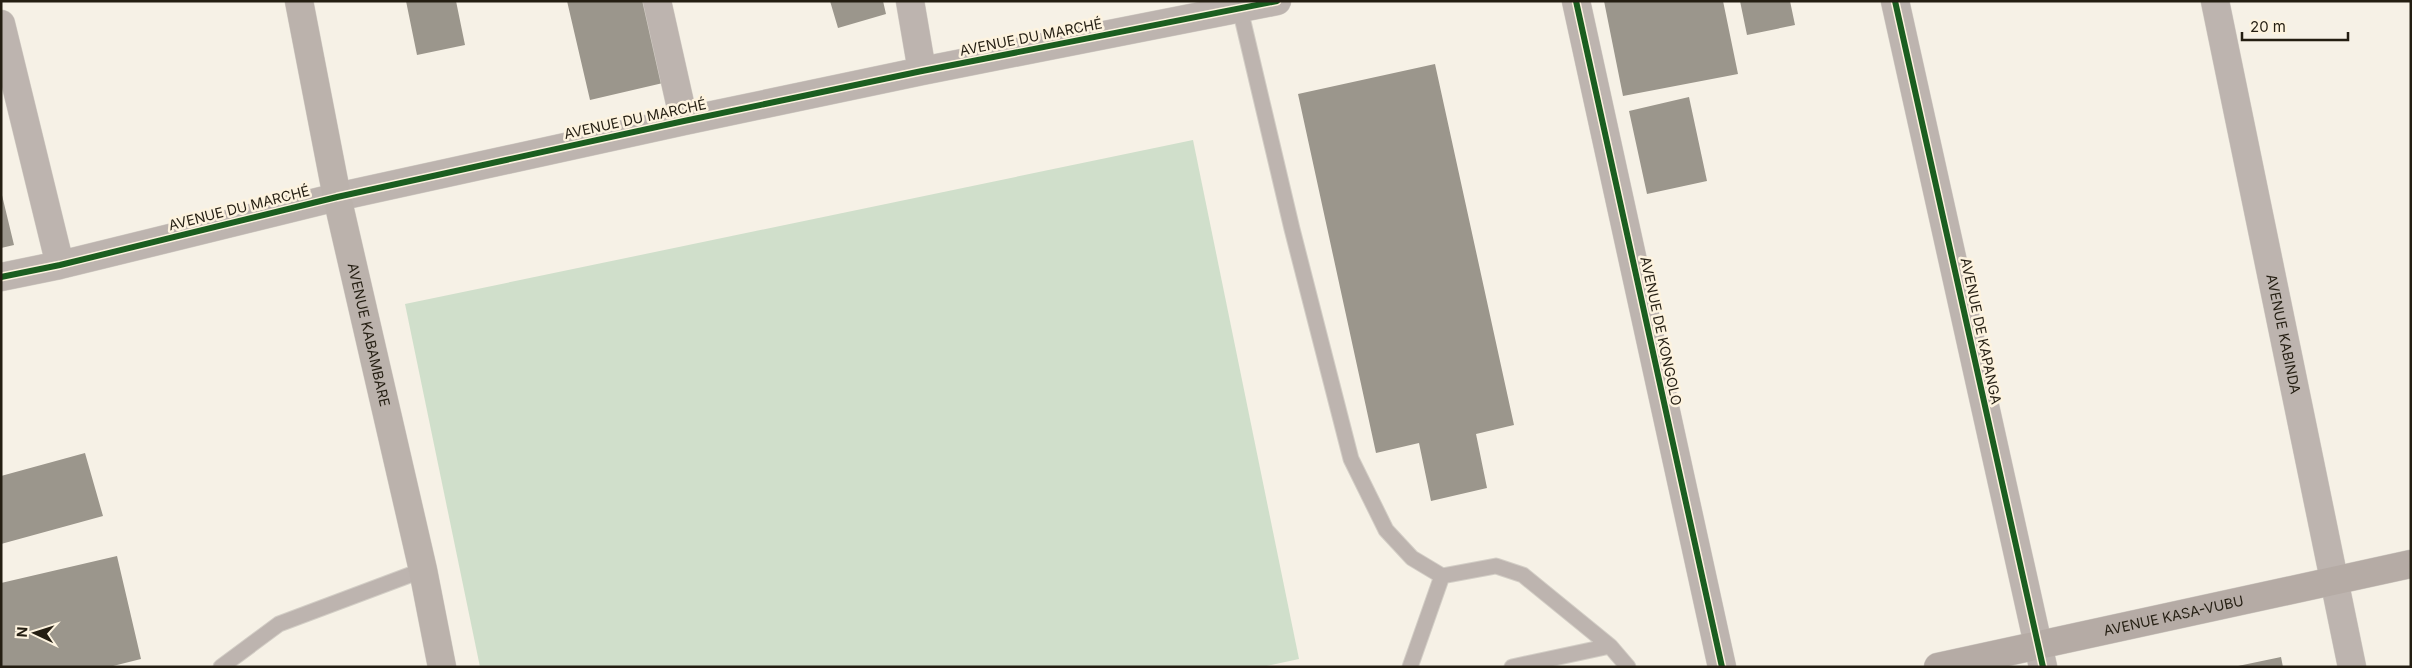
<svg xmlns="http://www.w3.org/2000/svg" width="2412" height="668" viewBox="0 0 2412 668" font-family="Inter,sans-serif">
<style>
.green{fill:#d0dfcb}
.building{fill:#9b968c}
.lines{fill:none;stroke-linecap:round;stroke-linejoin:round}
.service-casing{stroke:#d3cec6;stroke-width:17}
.minor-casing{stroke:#d3cec6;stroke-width:29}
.tertiary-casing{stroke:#d3cec6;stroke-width:29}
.secondary-casing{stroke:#d3cec6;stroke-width:29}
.primary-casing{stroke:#d3cec6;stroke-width:29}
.service{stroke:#bdb4af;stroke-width:15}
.minor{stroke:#bdb4af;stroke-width:28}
.tertiary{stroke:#bdb4af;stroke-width:28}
.secondary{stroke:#bbb2ac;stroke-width:28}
.primary{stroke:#b5aba5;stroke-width:28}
.cycleway-casing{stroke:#fdf3df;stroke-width:9}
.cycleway{stroke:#1b5e20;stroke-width:6}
.labels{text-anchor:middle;stroke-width:5;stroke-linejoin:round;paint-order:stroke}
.street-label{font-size:14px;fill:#241e12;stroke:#fdf3df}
</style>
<rect width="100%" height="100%" fill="#f6f1e6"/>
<path class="green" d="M1193,140L1299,659L1262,667H480L405,304Z"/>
<path class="building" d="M406,1H456L465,45L417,55Z
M567,1H644L663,83L590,100Z
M830,1H883L886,14L838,28Z
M1604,1H1723L1738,74L1623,96Z
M1740,1H1790L1795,25L1747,35Z
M1435,64L1514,425L1476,434L1487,488L1431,501L1419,443L1376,453L1298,94Z
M1689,97L1707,181L1647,194L1629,111Z
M1,191L14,245L1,248Z
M85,453L103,516L1,544V476Z
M117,556L141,659L109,667H1V583Z
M2281,657L2283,667H2239L2238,666Z"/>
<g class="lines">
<g class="service-casing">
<path id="service" d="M1240,9L1292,229L1351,459L1386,530L1412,558L1442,576L1496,566L1523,575L1610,646
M221,667L279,624L423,570
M1410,667L1442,576
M1512,667L1610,646L1628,667"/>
</g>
<g class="minor-casing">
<path id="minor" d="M657,1L684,121
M910,1L922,71
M1576,1L1722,667
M1895,1L2043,667
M1,24L60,265
M1,277L60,265L337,197L684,121L922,71L1277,1"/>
</g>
<g class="tertiary-casing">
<g id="tertiary">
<path id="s1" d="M2215,1L2352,667"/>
</g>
</g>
<g class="secondary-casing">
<g id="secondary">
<path id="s2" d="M299,1L337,197L423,570L442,667"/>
</g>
</g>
<g class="primary-casing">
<g id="primary">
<path id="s3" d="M1938,667L2411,564"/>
</g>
</g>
<use href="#service" class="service"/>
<use href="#minor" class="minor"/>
<use href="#tertiary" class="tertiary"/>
<use href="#secondary" class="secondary"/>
<use href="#primary" class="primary"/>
<g class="cycleway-casing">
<path id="cycleway" d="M1576,1L1722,667
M1895,1L2043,667
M1,277L60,265L337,197L684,121L922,71L1277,1"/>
</g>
<use href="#cycleway" class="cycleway"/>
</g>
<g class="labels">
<g class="street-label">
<text transform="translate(1031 37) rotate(-11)" y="5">AVENUE DU MARCHÉ</text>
<text transform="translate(635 119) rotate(-12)" y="5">AVENUE DU MARCHÉ</text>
<text transform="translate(239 208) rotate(-14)" y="5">AVENUE DU MARCHÉ</text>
<text transform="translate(1661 331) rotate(78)" y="5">AVENUE DE KONGOLO</text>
<text transform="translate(1981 331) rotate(78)" y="5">AVENUE DE KAPANGA</text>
<text dy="5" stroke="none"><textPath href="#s2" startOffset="341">AVENUE KABAMBARE</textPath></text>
<text dy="5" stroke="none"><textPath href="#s1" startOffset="340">AVENUE KABINDA</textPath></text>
<text dy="5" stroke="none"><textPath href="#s3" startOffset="241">AVENUE KASA-VUBU</textPath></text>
</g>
</g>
<rect width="2412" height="668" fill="none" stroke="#241e12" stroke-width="5"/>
<g transform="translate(35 633) rotate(274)" stroke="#fdf3df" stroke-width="4" paint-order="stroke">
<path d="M0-4L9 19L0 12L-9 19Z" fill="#241e12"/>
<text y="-8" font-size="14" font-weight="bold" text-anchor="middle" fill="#241e12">N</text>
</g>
<path d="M2242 32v8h106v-8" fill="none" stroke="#241e12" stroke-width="2.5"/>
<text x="2250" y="32" font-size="15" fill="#241e12" stroke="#fdf3df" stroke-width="4" paint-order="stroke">20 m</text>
</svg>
